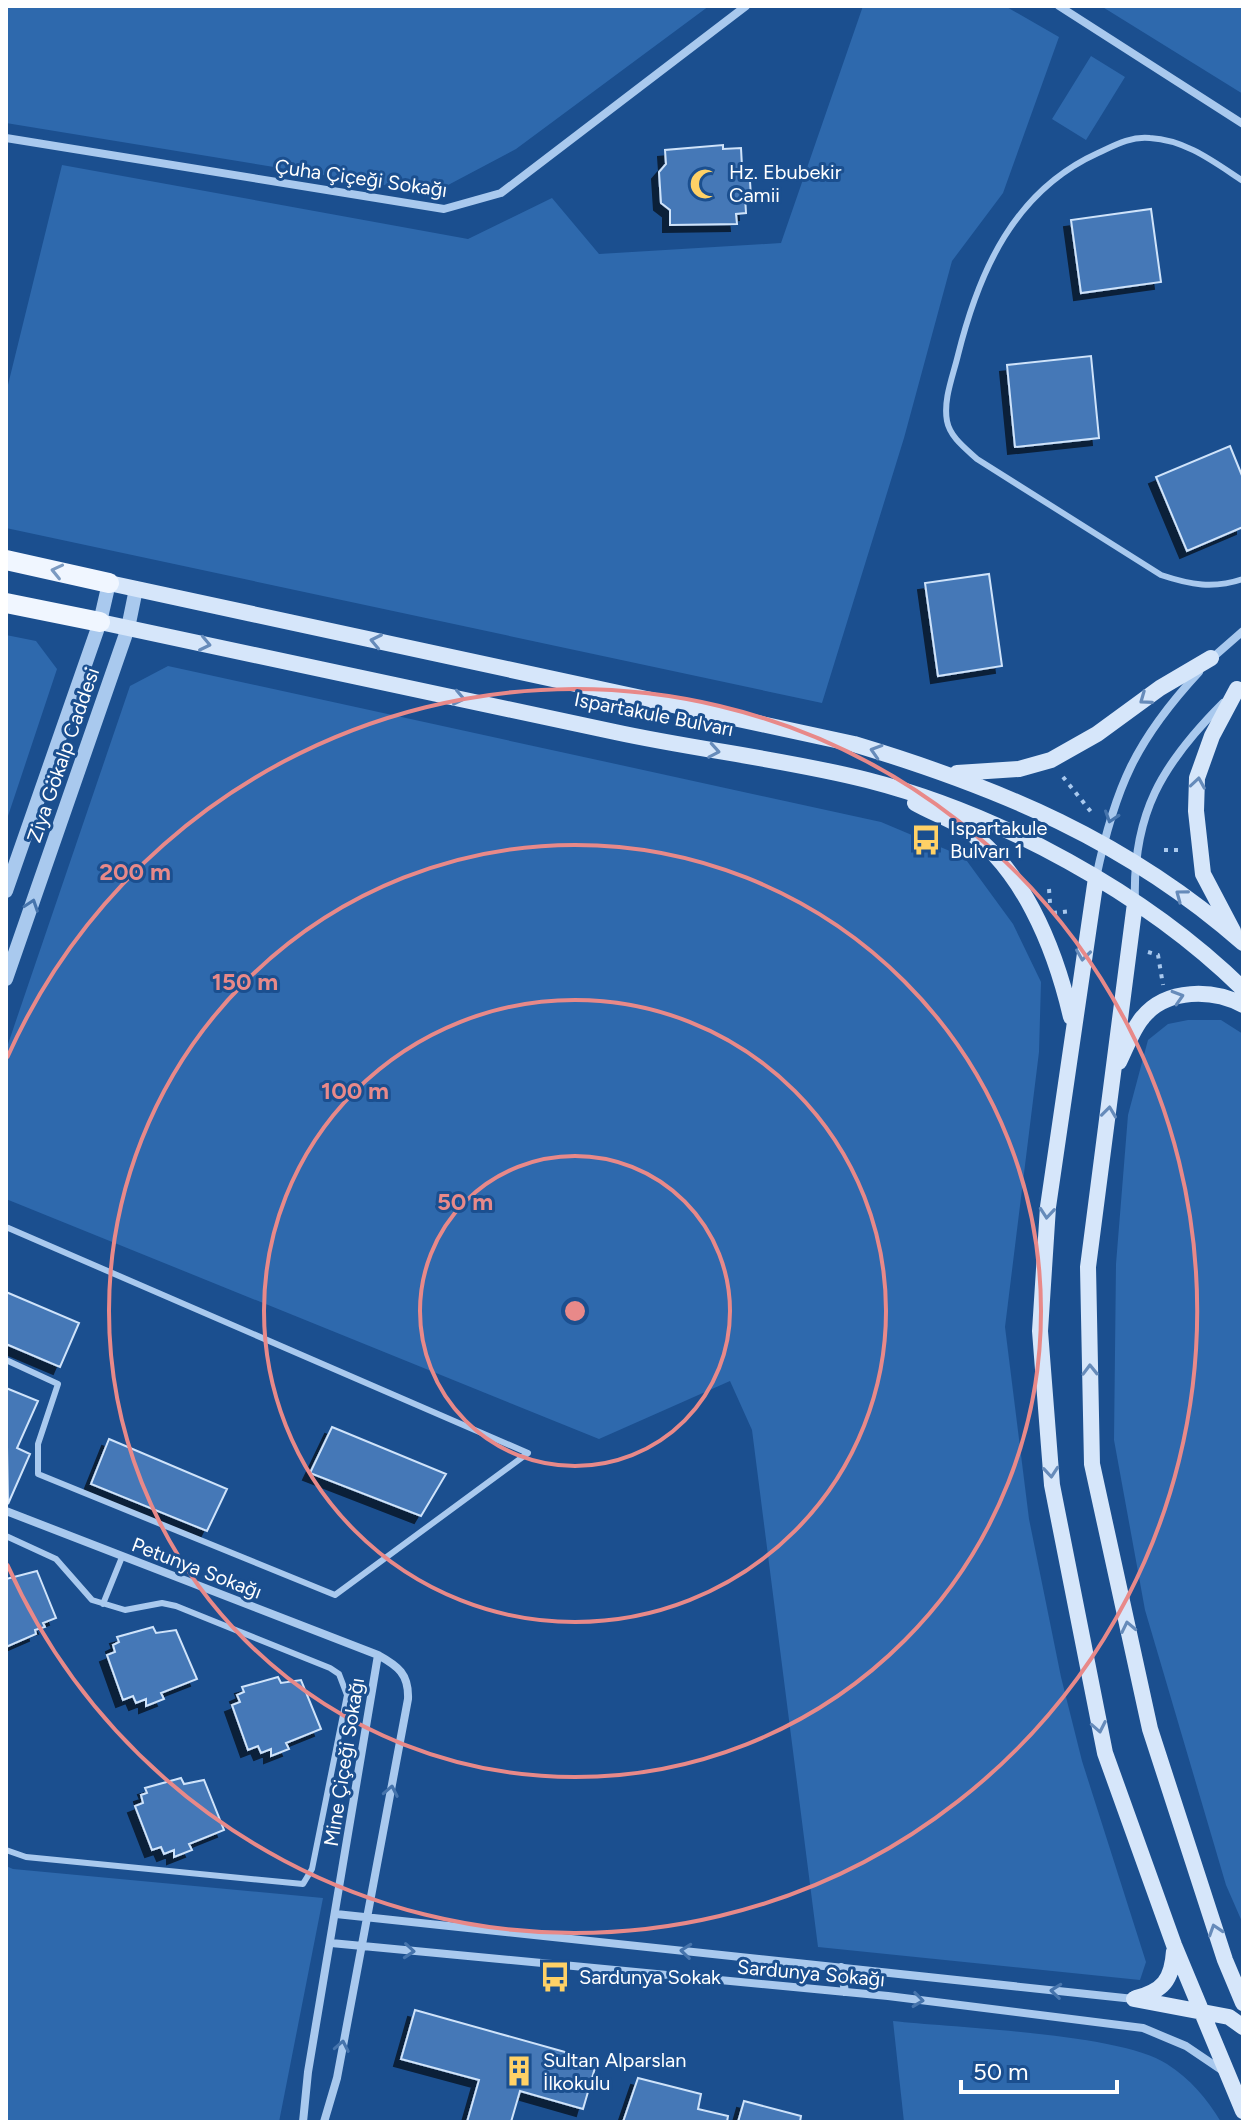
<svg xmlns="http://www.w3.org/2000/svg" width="1249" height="2128" viewBox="0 0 1249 2128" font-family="Figtree,sans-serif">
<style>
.green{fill:#2e69ad}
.building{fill:#4478b7;stroke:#cfe3fa;stroke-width:2;filter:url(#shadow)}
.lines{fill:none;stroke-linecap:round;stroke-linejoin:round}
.path{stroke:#a9c9ee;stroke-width:4;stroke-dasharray:4 6;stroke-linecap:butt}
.service{stroke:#a9c9ee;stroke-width:6}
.minor{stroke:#a9c9ee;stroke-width:8}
.tertiary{stroke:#a9c9ee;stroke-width:14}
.secondary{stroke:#d6e6fa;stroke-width:16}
.primary{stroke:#f0f6ff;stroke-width:20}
.oneway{stroke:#7b9ac1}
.oneway2{stroke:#668bba}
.oneway3{stroke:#4674ac}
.ring{fill:none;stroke:#e88989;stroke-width:4}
.labels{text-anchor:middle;stroke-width:6;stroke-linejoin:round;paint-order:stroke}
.poi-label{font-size:20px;fill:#fff;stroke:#1b4f8f;text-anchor:start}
.street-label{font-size:20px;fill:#fff;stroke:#1b4f8f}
.centre{fill:#e88989;stroke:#1b4f8f;stroke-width:4}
.ring-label{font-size:24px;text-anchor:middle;font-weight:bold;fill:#e88989;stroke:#1b4f8f;stroke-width:6;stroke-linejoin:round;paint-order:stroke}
</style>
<defs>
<filter id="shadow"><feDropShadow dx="-7" dy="7" stdDeviation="0" flood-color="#0009"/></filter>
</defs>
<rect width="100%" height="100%" fill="#1b4f8f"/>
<path class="green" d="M6,6H709L516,149L433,193L6,123Z
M863,6H1005L1059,37L1003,193L952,261L904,438L822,703L6,528V393L62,165L468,239L552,198L599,254L781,243Z
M1101,6H1243V94Z
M1091,56L1125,77L1086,140L1052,119Z
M6,635L36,641L57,669L6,822Z
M168,666L881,822L964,857L1013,924L1041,982L1039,1052L1005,1327L1029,1519L1061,1677L1082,1761L1146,1962L1140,1980L818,1947L752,1430L730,1381L599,1439L6,1199V1050L130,686Z
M1188,1020H1221L1243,1034V1924L1226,1885L1145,1610L1114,1440L1116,1264L1128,1115L1148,1040L1168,1024Z
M6,1866L13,1869L323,1898L279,2122H6Z
M893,2021C955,2028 1120,2033 1167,2064C1191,2080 1206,2097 1221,2122H904Z"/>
<path class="building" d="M723,145V149L741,148L742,167H749L751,196H745L746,213L736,214L737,224L670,225V210L661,203L659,172L666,164L665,150Z
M1151,209L1161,282L1081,293L1071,220Z
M1091,356L1099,438L1015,447L1007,365Z
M1230,446L1243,478V527L1187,551L1156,477Z
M989,574L1002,666L938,676L925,583Z
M6,1292L79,1323L60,1367L6,1344Z
M6,1388L38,1401L17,1448L30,1454L8,1504Z
M332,1427L446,1474L421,1516L310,1473Z
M109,1439L227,1489L207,1531L91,1484Z
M37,1571L56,1618L43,1623L45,1627L35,1630L36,1634L6,1647V1579Z
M153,1627L156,1633L176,1630L197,1679L161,1693L164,1699L146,1706V1699L136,1703L133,1696L123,1700L107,1655L115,1652L113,1645L119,1642L117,1637Z
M278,1677L281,1683L301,1680L321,1729L286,1743L289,1749L271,1756V1749L261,1753L258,1746L248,1750L232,1705L240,1702L237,1695L244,1692L242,1687Z
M181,1778L184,1784L204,1780L224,1830L189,1844L192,1850L174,1857V1850L164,1854L161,1847L152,1850L135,1806L143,1803L141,1795L147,1793L145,1788Z
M415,2010L597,2061L583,2109L520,2091L511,2122H467L479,2080L401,2059Z
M638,2078L701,2094L698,2109L728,2116L727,2122H623Z
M744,2101L801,2116L800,2122H738Z"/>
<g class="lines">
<path class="path" d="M1063,777L1092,813
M1164,850H1180
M1049,889L1050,903
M1053,913L1072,911
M1148,952L1158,955L1163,985"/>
<path class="service" d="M1243,181C1214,162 1186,140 1150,138C1131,136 1115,145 1098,153C1014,191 979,271 958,355C953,376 943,400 947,421C950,437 965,448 977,459L1161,575C1191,585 1213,589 1243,579
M6,1227L528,1453L335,1595L38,1474V1444L58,1384L6,1360
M6,1536L56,1559L92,1600L125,1610L162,1603L176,1606L330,1668L339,1674L347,1695L312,1869L303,1884L26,1857L6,1850
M103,1604L122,1557"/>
<path class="minor" d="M1059,6L1243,124
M6,138L444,209L501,193L746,6
M1211,659L1243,631
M1096,878C1115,787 1136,740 1199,672
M1135,902C1132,814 1162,764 1223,703
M6,1511L378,1655C398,1666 409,1674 408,1699L337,2078L324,2122
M336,1914L1134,1999
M331,1943L888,1996L1143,2028L1186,2046L1223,2071
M841,1967L845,1992
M303,2122L308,2072L378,1655"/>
<path class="tertiary" d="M6,891L100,622L109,583
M6,979L128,628L136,589"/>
<path class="secondary" d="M109,583L854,744C1000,788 1127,841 1243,943
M100,622C272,659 443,695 615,732C698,750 784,759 867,780C1000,814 1145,893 1243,989
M957,773L1019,769L1051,760L1097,734L1160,688L1211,658
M915,803C929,811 945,817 959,825C1022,864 1055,948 1071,1017
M1096,878L1048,1207L1040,1331L1052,1485L1105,1753L1174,1945L1243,2111
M1135,903L1088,1267L1092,1464L1150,1729L1225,1960L1243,2003
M1233,931L1203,874L1196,811L1197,778L1212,736L1237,689
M1119,1062C1126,1048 1133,1028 1143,1017C1167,988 1213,989 1243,1005
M1136,1998C1163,1991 1172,1980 1174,1951
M1134,1999L1229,2017L1243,2027"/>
<path class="primary" d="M6,560L109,583
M6,603L100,622"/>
</g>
<defs><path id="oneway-chevron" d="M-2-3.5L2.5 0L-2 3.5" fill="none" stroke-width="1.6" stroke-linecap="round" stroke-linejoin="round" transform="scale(2)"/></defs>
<use class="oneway" href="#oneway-chevron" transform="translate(57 571) rotate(-167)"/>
<g class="oneway2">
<use href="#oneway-chevron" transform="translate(376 641) rotate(-168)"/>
<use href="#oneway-chevron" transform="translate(205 644) rotate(12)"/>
<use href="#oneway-chevron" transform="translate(459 698) rotate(12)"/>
<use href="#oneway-chevron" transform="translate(1145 699) rotate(144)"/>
<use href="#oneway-chevron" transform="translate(714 751) rotate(10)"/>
<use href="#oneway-chevron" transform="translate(876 751) rotate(-163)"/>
<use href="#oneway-chevron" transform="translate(1198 783) rotate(-81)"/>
<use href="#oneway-chevron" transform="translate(1181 895) rotate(-143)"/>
<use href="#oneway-chevron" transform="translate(1083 955) rotate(98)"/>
<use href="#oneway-chevron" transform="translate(1178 997) rotate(-17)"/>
<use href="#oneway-chevron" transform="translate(1109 1112) rotate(-83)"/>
<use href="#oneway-chevron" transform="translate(1047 1213) rotate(95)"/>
<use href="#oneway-chevron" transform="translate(1090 1370) rotate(-91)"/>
<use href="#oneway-chevron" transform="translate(1051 1472) rotate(85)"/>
<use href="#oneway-chevron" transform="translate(1128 1627) rotate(-102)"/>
<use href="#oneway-chevron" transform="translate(1099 1727) rotate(79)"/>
<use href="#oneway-chevron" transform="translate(1215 1930) rotate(-108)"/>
</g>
<g class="oneway3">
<use href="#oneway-chevron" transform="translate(1111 817) rotate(108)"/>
<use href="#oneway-chevron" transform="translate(32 905) rotate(-71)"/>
<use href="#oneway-chevron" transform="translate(391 1791) rotate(-79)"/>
<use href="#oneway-chevron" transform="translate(409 1951) rotate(5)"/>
<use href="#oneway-chevron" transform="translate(686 1951) rotate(-174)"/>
<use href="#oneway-chevron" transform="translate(1056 1991) rotate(-174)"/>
<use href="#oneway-chevron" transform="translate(918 2000) rotate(7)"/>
<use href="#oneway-chevron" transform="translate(342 2046) rotate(-79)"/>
</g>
<g class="ring">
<circle cx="575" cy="1311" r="155"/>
<circle cx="575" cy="1311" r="311"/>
<circle cx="575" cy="1311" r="466"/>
<path d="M7 1058A622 622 0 1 1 7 1564"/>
</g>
<defs>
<g id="mosque-bare" transform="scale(2.4)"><path d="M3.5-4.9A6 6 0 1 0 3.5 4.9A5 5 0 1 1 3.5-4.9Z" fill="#ffd166" stroke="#1b4f8f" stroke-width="2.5" paint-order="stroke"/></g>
<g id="bus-bare" transform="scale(2.4)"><path d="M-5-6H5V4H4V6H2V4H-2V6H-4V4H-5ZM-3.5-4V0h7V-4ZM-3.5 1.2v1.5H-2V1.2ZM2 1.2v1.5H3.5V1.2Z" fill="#ffd166" stroke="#1b4f8f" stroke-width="2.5" paint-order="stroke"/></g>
<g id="building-bare" transform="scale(2.4)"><path d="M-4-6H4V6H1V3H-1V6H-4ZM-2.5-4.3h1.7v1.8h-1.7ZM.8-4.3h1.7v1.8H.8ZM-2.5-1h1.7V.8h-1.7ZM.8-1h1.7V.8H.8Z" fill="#ffd166" stroke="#1b4f8f" stroke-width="2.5" paint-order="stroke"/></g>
</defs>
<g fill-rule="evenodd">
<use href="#mosque-bare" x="705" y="184"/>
<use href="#bus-bare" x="926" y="840"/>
<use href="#bus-bare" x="555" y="1977"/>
<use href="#building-bare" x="519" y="2071"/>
</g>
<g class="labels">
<g class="poi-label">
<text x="729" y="179">Hz. Ebubekir<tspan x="729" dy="23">Camii</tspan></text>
<text x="950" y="835">Ispartakule<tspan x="950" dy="23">Bulvarı 1</tspan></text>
<text x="579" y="1984">Sardunya Sokak</text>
<text x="543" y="2067">Sultan Alparslan<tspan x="543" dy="23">İlkokulu</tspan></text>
</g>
<g class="street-label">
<text transform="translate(361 178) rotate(8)" y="7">Çuha Çiçeği Sokağı</text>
<text transform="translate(654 714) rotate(11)" y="7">Ispartakule Bulvarı</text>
<text transform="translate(63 755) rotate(-71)" y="7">Ziya Gökalp Caddesi</text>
<text transform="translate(197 1568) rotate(21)" y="7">Petunya Sokağı</text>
<text transform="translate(344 1762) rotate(-81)" y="7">Mine Çiçeği Sokağı</text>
<text transform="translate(811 1973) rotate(5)" y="7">Sardunya Sokağı</text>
</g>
</g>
<circle cx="575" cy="1311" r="12" class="centre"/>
<g class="ring-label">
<text x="135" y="880">200 m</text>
<text x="245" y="990">150 m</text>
<text x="355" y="1099">100 m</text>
<text x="465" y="1210">50 m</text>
</g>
<rect width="1249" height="2128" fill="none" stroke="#ffffff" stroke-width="16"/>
<path d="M961 2080v12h156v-12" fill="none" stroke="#ffffff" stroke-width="4"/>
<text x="973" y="2080" font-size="24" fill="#ffffff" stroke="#1b4f8f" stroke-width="6" paint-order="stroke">50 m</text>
</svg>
